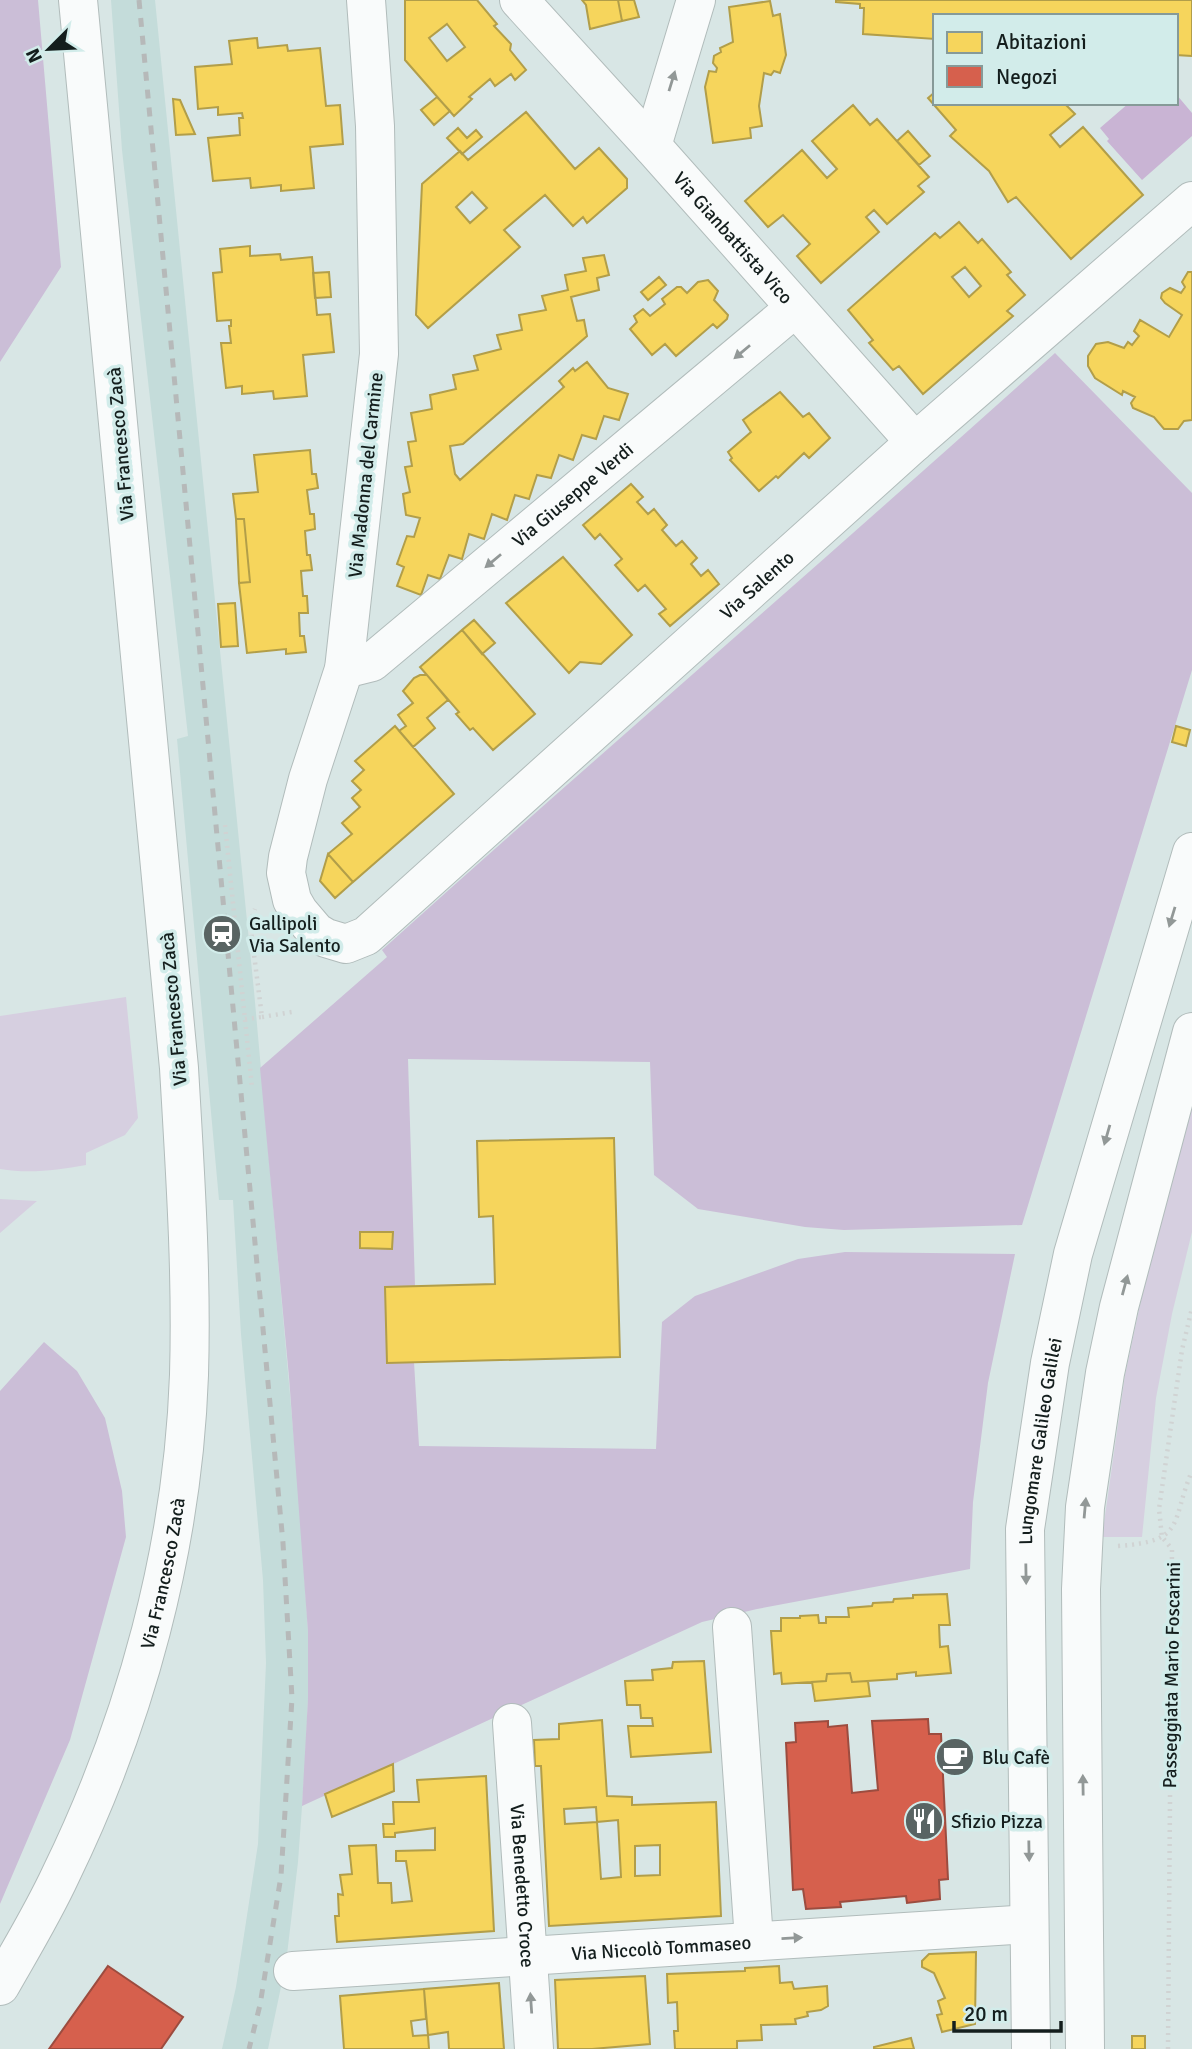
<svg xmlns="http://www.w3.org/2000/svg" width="1192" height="2049" viewBox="0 0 1192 2049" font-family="Signika,sans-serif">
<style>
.built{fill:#c4dcda}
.green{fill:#d6cfe0}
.forest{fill:#cbbed7}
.water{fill:#c9b4d4}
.homes{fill:#f6d55c;stroke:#b29e49;stroke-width:2;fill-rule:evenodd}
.shops{fill:#d6604d;stroke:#9c4c3f;stroke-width:2}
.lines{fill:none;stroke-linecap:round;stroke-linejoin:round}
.minor-casing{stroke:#b1bcbb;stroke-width:40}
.major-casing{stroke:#b1bcbb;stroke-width:40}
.path{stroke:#d0d3d3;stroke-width:4.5;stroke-dasharray:2 5;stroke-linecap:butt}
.minor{stroke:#f9fbfb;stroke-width:38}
.major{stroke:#f9fbfb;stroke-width:38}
.rail{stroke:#b6b9b9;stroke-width:5;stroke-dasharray:9 9;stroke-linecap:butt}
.oneway{fill:#929897}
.labels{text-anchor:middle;stroke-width:7;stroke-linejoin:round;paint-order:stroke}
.street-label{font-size:19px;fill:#141e1d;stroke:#d2ecea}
.poi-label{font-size:19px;fill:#141e1d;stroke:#d2ecea;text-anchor:start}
</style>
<rect width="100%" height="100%" fill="#d8e6e5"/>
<path class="built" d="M111,0H155L254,991L300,1507L308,1632V1698L305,1765L298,1862L286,1963L268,2049H222L236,1987L258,1844L266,1663L263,1580L241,1334L233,1200H219L177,739L188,736L122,150Z"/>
<path class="green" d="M126,997L138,1118L125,1135L86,1153V1165C57,1170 30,1174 0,1169V1016Z
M1192,1098V1232L1172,1314L1156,1398L1142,1537H1102L1125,1375L1152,1249Z
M0,1199L37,1201L0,1233Z"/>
<path class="forest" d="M0,0H38L61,267L0,362Z
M1055,353L1192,493V670L1022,1225L844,1230L805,1227L698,1209L654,1175L650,1062L408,1059L415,1286L385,1287L387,1362H414L419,1446L656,1449L662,1322L695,1296L798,1259L845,1252L1015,1254L988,1383L973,1502L970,1569L757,1609L702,1622L302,1806L308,1698V1632L289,1377L260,1068L387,957L382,950C605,749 832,554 1055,353Z
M44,1342L77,1371L105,1418L122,1491L126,1537L70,1740L0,1904V1391Z"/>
<path class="water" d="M1176,94L1192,113V136L1142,180L1107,141L1109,139L1100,128L1129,103H1176Z"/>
<path class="homes" d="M405,0H477L497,24L494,26L511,44L510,50L526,70L515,80L511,74L495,86L490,79L469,97L472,99L454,116L405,60ZM447,24L465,47L447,61L429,38Z
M582,0H618L622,21L590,29L586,5Z
M618,0H634L639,17L622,21Z
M836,0H1192V56L1176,55V16H935V39L863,34L864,8H860V4L836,2Z
M770,1L773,16L780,14L786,55L780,73L774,71L771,75L764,73L759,106L762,126L750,128L751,138L713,143L705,87L709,71L716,72L717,68L713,63L714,56L721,52L720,48L733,42L729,7Z
M257,38L258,48L287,45L288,51L320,48L326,106L340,105L343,144L310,147L314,188L281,191V185L251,188L250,178L213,181L208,138L240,135L239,118H243L242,113L218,115V107L198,109L195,67L232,64L229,41Z
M935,92V103H1064L1075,114L1050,135L1060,147L1083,127L1143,195L1071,259L1016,197L1008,202L989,171L950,136L956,130L928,98Z
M437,97L450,111L434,125L421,110Z
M173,99L180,100L195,134L176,135Z
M853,105L870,125L877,119L929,177L918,186L924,192L887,224L874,210L866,217L879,232L821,283L797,256L810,244L783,215L768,227L745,201L802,150L827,178L837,169L812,141Z
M526,112L575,169L599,148L627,179V188L587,223L583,217L573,226L545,195L504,230L520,247L428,328L416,315L422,184L460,151L468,160ZM472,192L487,208L470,223L456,207Z
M458,128L467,138L476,130L482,137L462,154L447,138Z
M908,131L930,156L919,165L897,141Z
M959,222L978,243L982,239L1011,272L1007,275L1025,295L1007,311L1013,316L923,394L899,366L893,370L869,343L873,340L848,310L935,233L940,238ZM965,267L981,286L969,297L952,277Z
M250,246V256L280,254L281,260L312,257L317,315L330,314L334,352L303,355L307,396L274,399L273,391L242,394V386L226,388L221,343H231L229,326H231V320L217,321L213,273L222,272L220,249Z
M604,255L609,275L597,278L599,290L571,297L577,321L584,320L587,336L463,444L450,446L455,474L460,480L564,387L559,381L573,368L575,371L587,362L608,388L628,394L619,420L604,416L596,439L582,435L573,460L559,455L551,478L537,475L529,499L515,495L507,520L492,514L484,539L469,534L462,559L449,555L440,579L428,575L421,595L397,586L404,567L397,564L407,536L414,537L420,518L406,515L403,494L410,492L405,467L412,466L408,442L416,441L411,413L432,409L430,395L456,389L453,375L478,370L474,356L501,349L497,335L522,330L519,315L546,310L542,296L568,290L565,275L586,271L583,258Z
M329,272L331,297L315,298L313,273Z
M1188,272H1192V420L1184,421L1178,429H1164L1154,417L1133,408L1131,403L1135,397L1123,391L1122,395L1095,378L1088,366V356L1096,344L1108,342L1124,348L1128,342L1132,345L1139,336L1134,331L1140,320L1169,337L1182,315L1165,303L1161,298L1162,293L1170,288L1181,293L1185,287L1182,282Z
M659,277L666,285L648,300L641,292Z
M708,280L718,291L714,300L728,315L727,319L717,328L713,324L676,356L665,344L652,355L630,329L637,322L634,316L643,309L650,316L665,304L662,299L677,287H681L687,293L698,282Z
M780,392L803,417L809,413L830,438L809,458L804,453L778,478L776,476L759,491L730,460L732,458L728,452L751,432L743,420Z
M310,450L312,474H316L318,488L307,490L310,514H314L315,529L305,531L307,555H310L312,570L301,571L303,596H307L308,613H299L300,636H304L306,652L286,654V649L247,653L239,583L250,582L244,519H236L233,494L258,492L254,455Z
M631,484L643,497L637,502L648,514L654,509L667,525L662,530L676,546L682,541L697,558L691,564L701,576L708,570L719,584L670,626L659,614L666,609L645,585L638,591L615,565L622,559L600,534L595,539L583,525Z
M236,519H244L250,582L239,583Z
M563,557L632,635L601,664L580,662L569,673L506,603Z
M235,603L238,646L221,647L218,604Z
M474,620L495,643L482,654L462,630Z
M462,630L535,714L493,750L473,728L470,730L456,714L459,712L420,667Z
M420,675H427L448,700L427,718L435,728L413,747L399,731L406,726L398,715L413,703L403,691L414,678Z
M395,726L454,794L353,882L328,854L352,834L342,823L360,807L352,798L361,790L352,781L364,770L355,761Z
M1176,726L1190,730L1186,746L1172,742Z
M328,854L353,882L335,898L320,881Z
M614,1138L620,1357L387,1363L385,1287L495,1284L493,1216L479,1217L477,1141Z
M360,1232H393L392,1249L360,1248Z
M947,1594L950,1625H939L940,1647L948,1646L951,1673L916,1676V1672L897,1674V1679L852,1682L850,1673L827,1674L826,1681L782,1684L781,1673L774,1674L771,1631H781V1618H800V1616L818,1615L819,1623H826V1617H849L848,1608L872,1606L873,1603L893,1602L894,1599L913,1598V1595Z
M704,1661L711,1752L631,1757L628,1726H653L652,1718H641L640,1705H627L625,1681L653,1680L652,1670L672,1668L673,1662Z
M850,1673L852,1682L868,1681L870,1696L815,1701L812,1682L826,1681L827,1674Z
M602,1720L607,1796L632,1797V1805L716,1802L721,1916L549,1926L541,1766H535L534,1740L559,1739V1724ZM596,1807L597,1822L565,1824L564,1809ZM618,1820L621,1877L601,1879L597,1822ZM660,1845V1875L635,1876V1846Z
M393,1764L394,1791L332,1817L325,1794Z
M486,1776L494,1931L337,1942L335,1916H339L338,1894L343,1895L340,1875L352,1874L349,1846L376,1845L378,1883H391L392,1903L412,1901L406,1861H396V1851L435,1850V1828L395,1833V1837H384L383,1824H394L393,1802H419L417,1780Z
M976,1952L975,2024L942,2032L937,2015L942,2014L938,2001L945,1998L934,1973L922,1967V1961L929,1954Z
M779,1966L780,1983L792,1982L794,1989L827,1986L828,2006L821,2010L807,2012L808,2016L795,2019L796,2024L761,2025L762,2040L737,2041V2049H675L674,2031H678L677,2002L668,2003L667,1974L745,1971V1968Z
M645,1976L650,2044L592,2049H558L555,1980Z
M499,1983L504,2049H449L448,2032L428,2035L424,1989Z
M424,1989L426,2019L411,2021L413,2036L428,2035L429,2049H344L340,1996Z
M1132,2036H1145V2049H1132Z
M911,2038L914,2049H874V2047Z"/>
<path class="shops" d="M928,1719L929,1734H941L948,1879L939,1880L940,1899L907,1903L906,1896L840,1902L841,1907L806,1909L803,1889L793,1890L786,1743L796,1742L795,1723L828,1721V1727L847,1725L852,1793L878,1790L872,1721Z
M108,1966L183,2017L161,2049H49Z"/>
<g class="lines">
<g class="minor-casing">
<g id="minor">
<path id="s1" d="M366,0L375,126L379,354L344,669L308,779L288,857L286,873L292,900L299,912L316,932L326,938L346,944L366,936L915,442L1192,201"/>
<path id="s2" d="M519,0L652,146L915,442"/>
<path d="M652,146L696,0"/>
<path id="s3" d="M344,669L372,662L795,308"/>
<path d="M732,1627L754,1940"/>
<path id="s4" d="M512,1723L534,2049"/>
<path id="s5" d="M293,1971L1029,1924"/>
</g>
</g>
<g class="major-casing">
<g id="major">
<path id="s6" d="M0,1986C21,1949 43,1913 61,1874C136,1720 183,1547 189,1375C192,1273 185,1171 179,1068L78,0"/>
<path id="s7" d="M1031,2049L1025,1529L1050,1363L1073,1254L1192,852"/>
<path d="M1085,2049L1081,1589L1085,1507L1105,1373L1119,1307L1192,1032"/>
</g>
</g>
<path class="path" d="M225,825L252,1088
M262,1017L292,1012
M245,1019L262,1017L250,923L255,909
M1118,1546C1187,1541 1170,1523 1192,1471
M1168,2049L1172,1549L1162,1537L1159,1509L1182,1350L1192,1308"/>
<use href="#minor" class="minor"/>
<use href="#major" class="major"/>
<path class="rail" d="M139,0L283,1543L292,1698L281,1876L260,2005L249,2049"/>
</g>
<defs><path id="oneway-solid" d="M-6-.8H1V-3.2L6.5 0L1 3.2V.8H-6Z" transform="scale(1.75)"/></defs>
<g class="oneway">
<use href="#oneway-solid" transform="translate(672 81) rotate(-73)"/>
<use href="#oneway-solid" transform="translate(742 352) rotate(140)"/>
<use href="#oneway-solid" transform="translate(493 561) rotate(140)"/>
<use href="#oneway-solid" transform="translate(1172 917) rotate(107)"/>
<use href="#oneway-solid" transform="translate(1107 1135) rotate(106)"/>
<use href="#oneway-solid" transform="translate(1125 1285) rotate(-75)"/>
<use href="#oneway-solid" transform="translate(1085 1508) rotate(-85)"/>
<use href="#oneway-solid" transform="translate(1026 1574) rotate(89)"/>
<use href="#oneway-solid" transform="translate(1083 1785) rotate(-91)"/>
<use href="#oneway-solid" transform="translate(1029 1851) rotate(89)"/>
<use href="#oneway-solid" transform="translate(792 1938) rotate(-3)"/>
<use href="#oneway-solid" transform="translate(531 2003) rotate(-94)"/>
</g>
<defs>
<g id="station-disc" transform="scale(2.0125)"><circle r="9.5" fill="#596463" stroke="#d2ecea"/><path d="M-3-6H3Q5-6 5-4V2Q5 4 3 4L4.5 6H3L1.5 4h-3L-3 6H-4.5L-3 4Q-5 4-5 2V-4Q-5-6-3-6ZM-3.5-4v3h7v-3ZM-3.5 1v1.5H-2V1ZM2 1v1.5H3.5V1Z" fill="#fff"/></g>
<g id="cafe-disc" transform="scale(2.0125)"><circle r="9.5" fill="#596463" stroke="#d2ecea"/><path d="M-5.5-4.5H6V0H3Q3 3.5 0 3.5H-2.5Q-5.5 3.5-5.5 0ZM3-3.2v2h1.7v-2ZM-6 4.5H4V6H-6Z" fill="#fff"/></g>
<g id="restaurant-disc" transform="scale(2.0125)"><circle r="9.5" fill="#596463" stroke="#d2ecea"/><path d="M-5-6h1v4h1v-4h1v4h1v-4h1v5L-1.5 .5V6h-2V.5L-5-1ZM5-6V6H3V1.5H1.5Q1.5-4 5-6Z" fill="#fff"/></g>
</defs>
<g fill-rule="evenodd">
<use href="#station-disc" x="222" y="934"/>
<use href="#cafe-disc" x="955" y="1757"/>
<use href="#restaurant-disc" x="924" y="1821"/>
</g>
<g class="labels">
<g class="street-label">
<text dy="7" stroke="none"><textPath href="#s2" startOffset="320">Via Gianbattista Vico</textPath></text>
<text transform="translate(120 444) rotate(-95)" y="7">Via Francesco Zacà</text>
<text transform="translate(365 475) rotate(-84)" y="7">Via Madonna del Carmine</text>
<text dy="7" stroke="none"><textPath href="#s3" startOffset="290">Via Giuseppe Verdi</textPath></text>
<text dy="7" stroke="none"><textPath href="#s1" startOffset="1531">Via Salento</textPath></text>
<text transform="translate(173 1009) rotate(-95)" y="7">Via Francesco Zacà</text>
<text dy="7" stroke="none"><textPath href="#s7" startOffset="609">Lungomare Galileo Galilei</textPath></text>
<text dy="7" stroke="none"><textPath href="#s6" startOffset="446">Via Francesco Zacà</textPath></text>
<text transform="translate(1171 1675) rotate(-89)" y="7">Passeggiata Mario Foscarini</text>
<text dy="7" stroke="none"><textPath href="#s4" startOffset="163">Via Benedetto Croce</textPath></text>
<text dy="7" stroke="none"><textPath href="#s5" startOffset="369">Via Niccolò Tommaseo</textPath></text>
</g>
<g class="poi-label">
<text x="249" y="930">Gallipoli<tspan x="249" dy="22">Via Salento</tspan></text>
<text x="982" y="1764">Blu Cafè</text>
<text x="951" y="1828">Sfizio Pizza</text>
</g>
</g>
<rect x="933" y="14" width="245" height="91" fill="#d2ecea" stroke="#869a98" stroke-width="2"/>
<rect x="947" y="32" width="35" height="21" fill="#f6d55c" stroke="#869a98" stroke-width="2"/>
<text x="996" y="49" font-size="21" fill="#141e1d">Abitazioni</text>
<rect x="947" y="66" width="35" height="21" fill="#d6604d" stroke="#869a98" stroke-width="2"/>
<text x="996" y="84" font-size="21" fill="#141e1d">Negozi</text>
<g transform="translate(49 49) rotate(246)" stroke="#d2ecea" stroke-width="5" paint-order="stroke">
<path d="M0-5L12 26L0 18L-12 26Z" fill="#141e1d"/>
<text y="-10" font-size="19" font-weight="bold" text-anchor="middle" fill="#141e1d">N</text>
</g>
<path d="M954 2021v10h107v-10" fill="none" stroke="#141e1d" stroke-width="3.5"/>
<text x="964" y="2021" font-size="21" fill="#141e1d" stroke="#d2ecea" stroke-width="5" paint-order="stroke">20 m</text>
</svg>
